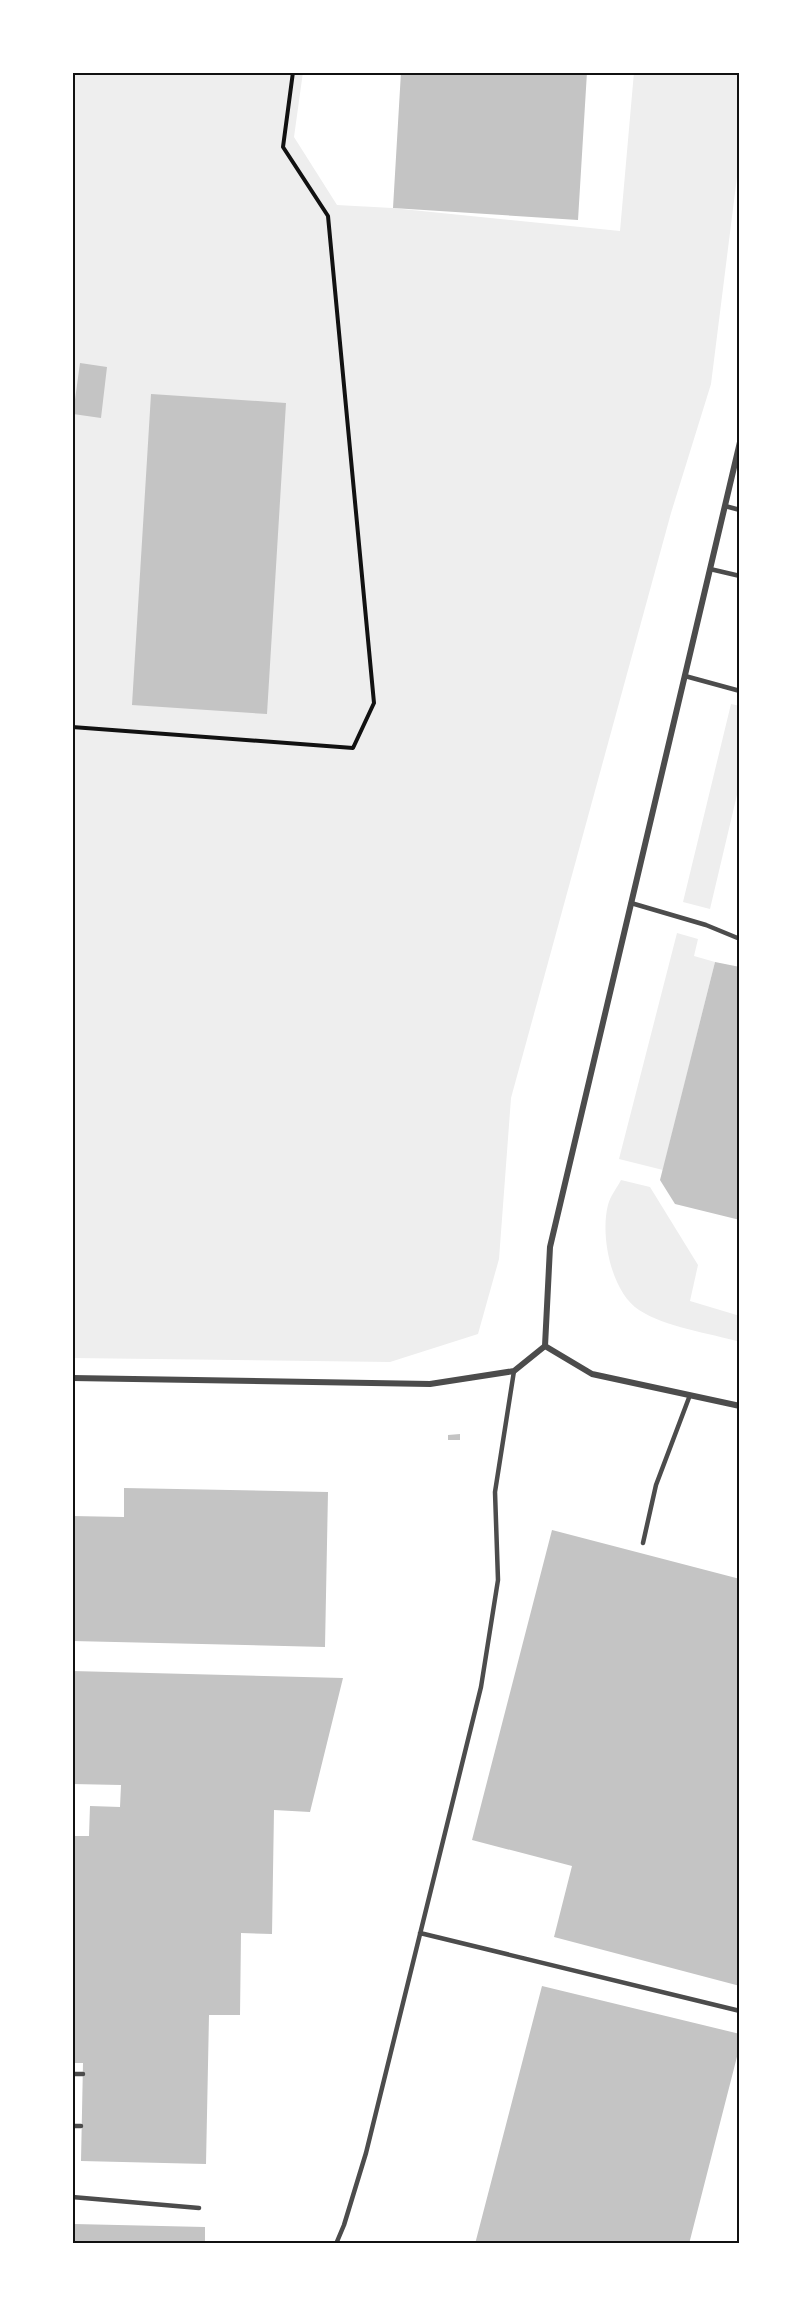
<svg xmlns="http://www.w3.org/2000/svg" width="812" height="2316" viewBox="0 0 812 2316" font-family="Barlow,sans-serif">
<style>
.green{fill:#eee}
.building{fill:#c4c4c4}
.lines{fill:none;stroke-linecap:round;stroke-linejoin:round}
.path{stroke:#111;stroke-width:4}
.service{stroke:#4c4c4c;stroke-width:4.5}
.minor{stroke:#4c4c4c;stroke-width:6}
.neatline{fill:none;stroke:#111;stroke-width:2}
</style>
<rect width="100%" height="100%" fill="#fff"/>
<path class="green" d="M72,72H303L294,137L337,205L392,208L620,231L634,72H740V153L711,384L671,513L511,1098L499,1259L478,1334L390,1362L72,1358Z
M731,704L740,706V782L710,909L683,902Z
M677,933L698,939L694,956L715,962L663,1170L619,1159Z
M621,1180L650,1187L698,1265L690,1301L740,1316V1342C709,1333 665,1327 639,1310C611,1292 600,1235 608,1205C610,1196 617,1188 621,1180Z"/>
<path class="building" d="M401,72H587L578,220L393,208Z
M80,363L107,367L101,418L73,414Z
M151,394L286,403L267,714L132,705Z
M715,962L740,967V1220L675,1204L660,1180Z
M460,1434V1440H448V1435Z
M124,1488L328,1492L325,1647L72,1641V1516L124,1517Z
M552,1530L740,1579V1986L554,1937L572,1866L472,1840Z
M72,1671L343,1678L310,1812L274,1810L272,1934L241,1933L240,2015H209L206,2164L81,2161L83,2063H72V1836H89L90,1806L120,1807L121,1785L72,1784Z
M542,1986L740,2034V2045L689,2244H475Z
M74,2224L205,2227V2244H74Z"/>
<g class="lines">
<path class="path" d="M72,727L353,748L374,703L328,216L283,147L293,72"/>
<path class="service" d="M725,506L740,510
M710,569L740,576
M685,676L740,691
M631,903L706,925L740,939
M643,1543L656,1485L690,1395
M420,1933L740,2011
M72,2074H83
M72,2126H81
M72,2197L199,2208
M336,2244L344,2225L366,2153L481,1687L498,1580L495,1492L514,1371"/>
<path class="minor" d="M545,1346L550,1247L740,442
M545,1346L592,1374L740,1406
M72,1378L430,1384L514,1371L545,1346"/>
</g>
<rect width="812" height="2316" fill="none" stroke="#ffffff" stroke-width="147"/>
<rect x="74" y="74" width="664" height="2168" class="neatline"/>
</svg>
